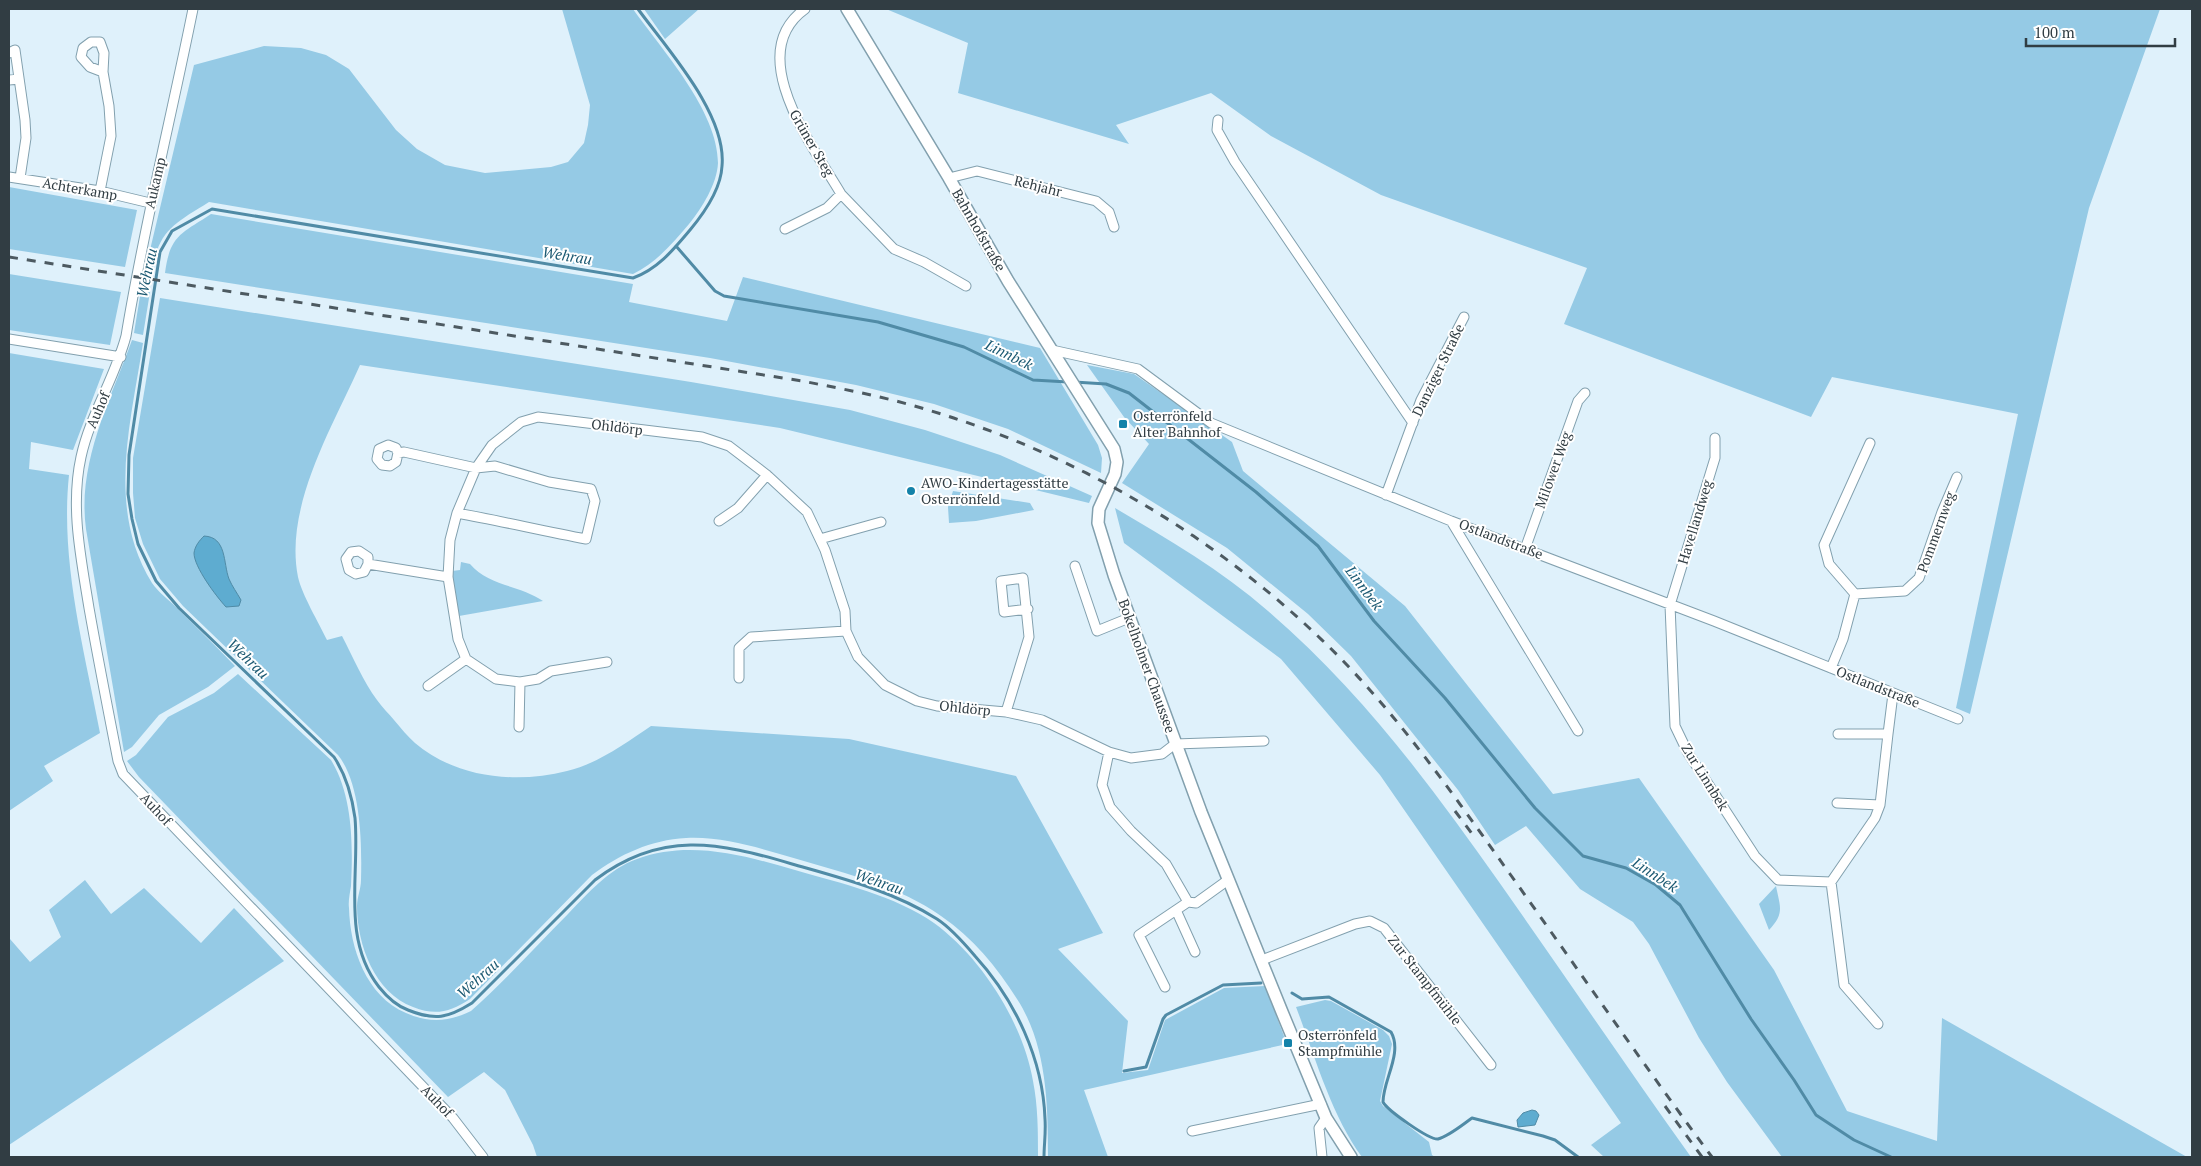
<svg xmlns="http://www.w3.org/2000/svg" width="2201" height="1166" viewBox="0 0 2201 1166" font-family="'PT Serif',serif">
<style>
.green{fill:#95cae5}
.water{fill:#5eacd0;stroke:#508ba6}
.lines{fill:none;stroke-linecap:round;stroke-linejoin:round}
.stream{stroke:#508ba6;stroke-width:3}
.minor-casing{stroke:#82a0ae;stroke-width:11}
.secondary-casing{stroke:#82a0ae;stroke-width:14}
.minor{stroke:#fff;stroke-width:9}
.secondary{stroke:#fff;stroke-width:11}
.rail{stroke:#4d5a61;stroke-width:3;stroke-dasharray:9 9;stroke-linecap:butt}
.poi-dot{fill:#1382a9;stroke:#fff;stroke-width:2}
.labels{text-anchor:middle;stroke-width:4;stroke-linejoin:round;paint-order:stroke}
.street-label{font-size:14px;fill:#313d43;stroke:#fff}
.poi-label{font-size:14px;fill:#313d43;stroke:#fff;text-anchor:start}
.water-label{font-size:15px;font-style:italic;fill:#1b5972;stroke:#fff}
</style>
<rect width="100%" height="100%" fill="#dff1fb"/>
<path class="green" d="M562,9H633C662,50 718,111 718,163C717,184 702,208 689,224C672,244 656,263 633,274L209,202C174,224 158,230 152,273L145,271L194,65L264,46L301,48L326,55L349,69L396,130L417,149L445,165L485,173L551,167L568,162L584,143L588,125L590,105Z
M644,9H699L665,39Z
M886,9H2160L2089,208L1970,714L1956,708L2018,414L1832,377L1811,417L1564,324L1587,268L1381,195L1271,136L1211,93L1116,125L1129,144L958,93L968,43Z
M9,187L137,210L125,267L9,249Z
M211,214L633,284L629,302L727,321L743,277L1040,348L1098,445L1102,458L1101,473L1008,429L934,404L856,385L710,358L165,273C170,235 181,234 211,214Z
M9,274L121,292L110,345L9,330Z
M141,290L150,292L143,335L134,333Z
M160,298L691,382L850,410L925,430L1000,455L1092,496L1089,503L780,428L360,365C332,428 284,507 298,577C302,595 319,623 327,640L342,636C353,657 363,681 377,700C382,707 389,714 394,720C401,728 407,736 415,743C456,778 516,784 567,771C597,764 626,743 651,726L849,739L1016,776L1103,933L1058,949L1128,1021L1122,1073L1148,1070L1165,1020L1224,988L1265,986L1287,1044L1084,1090L1108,1157H1048C1048,1105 1047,1045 1017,999C997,967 973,938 941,916C899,886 847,874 797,859C762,849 724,836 686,838C651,840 620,854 592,875L470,999C450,1012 436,1016 413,1007C375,993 357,945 357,906C357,897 361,889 361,880C362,843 361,784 338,755L183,606L160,579L143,544L135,518L133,493V458Z
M132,340L143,343C131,422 106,509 152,583C158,592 169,600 176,607C196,627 216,646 235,666L208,687L159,715L132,747L124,752L86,529C77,463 110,401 132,340Z
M9,353L104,369L73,450L31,442L29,469L69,475C60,562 84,648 100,733L44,766L53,781L9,811Z
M1087,365L1134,374L1232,442L1243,471L1405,606L1553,794L1639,778L1774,970L1847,1111L1937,1141L1942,1018L2187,1157H1782L1727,1082L1699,1038L1649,944L1633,922L1580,889L1526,826L1495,845L1458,790L1351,656L1308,614L1227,548L1122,483L1149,444L1124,417Z
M953,491L1030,503L1034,510L976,521L949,523L948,507Z
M1115,508C1168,539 1221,570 1268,611C1361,691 1429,783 1499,882C1563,973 1626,1066 1691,1157H1604L1591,1145L1621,1123L1380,775L1281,659L1124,543Z
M461,562L470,564C488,586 520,585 543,601L459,616L452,571L460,570Z
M238,674L331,760C353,796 353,845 351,886C350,893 348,901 349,908C350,948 366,996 406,1013C429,1023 448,1022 471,1011C505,981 536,946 568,914C588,893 609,869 637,859C689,840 743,855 795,870C840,883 896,896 934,923C982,958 1023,1023 1033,1081C1038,1106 1038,1131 1038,1157H537L533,1145L505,1090L484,1072L448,1097L139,777L127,761L136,755L168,717L214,693Z
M85,880L111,914L144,888L201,943L234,908L284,961L9,1145V940L10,939L30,962L61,937L49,910Z
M1776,886C1780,907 1785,913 1769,930L1759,904Z
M1325,1000L1331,1001L1383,1030L1389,1036L1392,1044L1380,1101L1383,1106L1429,1142L1432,1155L1435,1157H1362C1331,1115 1315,1056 1296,1007Z"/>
<path class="water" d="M204,536C227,537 223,563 229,579C232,586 237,593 241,600L239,606L226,607C216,596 194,567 194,553C195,546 199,541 204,536Z
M1532,1110L1536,1111L1539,1115L1535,1125L1518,1127L1517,1120L1523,1113Z"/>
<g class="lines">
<path class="stream" d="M638,9C667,49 727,114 722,166C721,189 705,212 690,230C674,249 658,269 633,278L212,209L172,231L160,252L129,455L128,494L132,519L138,544L156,581L179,608L334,757C346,775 352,796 355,818C360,875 341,938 379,987C387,997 397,1006 408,1010C435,1021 448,1018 472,1003L595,880C661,830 718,842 792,864C841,878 893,891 937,919C951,928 964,943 975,956C1015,1000 1043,1059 1045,1119C1046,1132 1044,1145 1044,1157
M676,246L715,291L724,296L878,322L964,347L1033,380L1068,382
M1074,382L1106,384L1129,393L1256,492L1318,546L1374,621L1445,698L1535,808L1583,856L1626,868L1656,885L1680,905L1751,1019L1794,1080L1816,1115L1854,1140L1891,1157
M1292,993L1302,999L1329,997L1391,1032C1403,1053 1383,1080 1383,1102C1387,1110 1429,1140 1438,1139C1449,1136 1462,1125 1472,1118L1543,1136L1555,1140L1578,1157
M1124,1071L1146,1067L1163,1019L1166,1015L1223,985L1261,983"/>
<g class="minor-casing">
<path id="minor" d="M193,9C171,118 144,226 126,336C115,378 90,415 81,457C70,507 81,558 89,608C98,659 108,710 118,761L123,774L453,1118L483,1157
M9,53L15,50L25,120L26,138L20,178
M9,80L19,79
M1218,120L1217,130L1235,162L1413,423
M9,177L100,191L150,203
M949,178L977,171L1096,201L1109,212L1114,227
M100,191L111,136L109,106L103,72L104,53L100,42H91L83,48L81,57L90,67L103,72
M841,194L894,249L924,262L966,286
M785,229L827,208L841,194C814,148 742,54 805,9
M9,339L121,357
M1052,350L1138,369L1211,423L1451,521L1714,621L1958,719
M1715,438V458L1670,605L1675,726L1688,753L1755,856L1778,880L1831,882L1844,985L1878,1024
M398,453L396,462L390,466L382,465L377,459L379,449L388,445L396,448L398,453L404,452L476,468L495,466L549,482L591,489L595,501L586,539C543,531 501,521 457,513
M1386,495L1421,400L1464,317
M719,521L738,508L767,475
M1451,521L1578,731
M820,539L881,522
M1525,549L1578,401L1585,393
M368,564V557L359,551L351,552L346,559L349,570L356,574L364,572L368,564L448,577
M1075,566L1097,631L1129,618
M1855,594L1829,564L1824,545L1870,443
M607,662L551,671L538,679L520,682L496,679L466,659L458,639L448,577L450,540L457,513L476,468L492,445L521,422L538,417L702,437L729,446L767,475L807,512L825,550L845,611L846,631L858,657L885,685L917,701L937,706L1006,712L1042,720L1109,752L1131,758L1162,754L1175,744L1264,741
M1831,668L1843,639L1855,594L1905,591L1919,578L1942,512L1957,477
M739,678V648L751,637L846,631
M428,686L466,659
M1006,712L1029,637L1023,578L1001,581L1004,612L1028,609
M519,727L520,682
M1838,734H1888L1880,805
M1888,734L1893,694
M1109,752L1102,785L1110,807L1131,831L1166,864L1188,902
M1831,882L1875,818L1880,805L1837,803
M1176,910L1195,952
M1262,960L1355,924L1370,921L1384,928L1491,1065
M1165,987L1139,935L1188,902L1196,903L1228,880
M1192,1131L1321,1104
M1322,1157L1319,1128L1326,1118"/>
</g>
<g class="secondary-casing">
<path id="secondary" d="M847,9L949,178L1008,281L1114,449L1117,462L1115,474L1099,509L1098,523L1114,575L1201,812L1282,1012L1326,1118L1351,1157"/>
</g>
<use href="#minor" class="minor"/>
<use href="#secondary" class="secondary"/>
<path class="rail" d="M9,257L802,381C838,388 875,395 911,405C1065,448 1208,530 1323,641C1395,710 1452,793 1510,874C1577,968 1643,1064 1712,1157
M1455,811L1476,839
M1665,1106L1702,1157"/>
</g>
<g class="poi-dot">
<rect x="1118" y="419" width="10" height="10" rx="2.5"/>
<circle cx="911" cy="491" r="5"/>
<rect x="1283" y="1038" width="10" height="10" rx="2.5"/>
</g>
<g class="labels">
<g class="street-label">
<text transform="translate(812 143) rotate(60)" y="5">Grüner Steg</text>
<text transform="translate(155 183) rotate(-77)" y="5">Aukamp</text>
<text transform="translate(1038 186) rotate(14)" y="5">Rehjahr</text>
<text transform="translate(80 189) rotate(10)" y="5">Achterkamp</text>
<text transform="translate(979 230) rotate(60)" y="5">Bahnhofstraße</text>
<text transform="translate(1438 370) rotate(-64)" y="5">Danziger Straße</text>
<text transform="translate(98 410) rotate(-67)" y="5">Auhof</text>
<text transform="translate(617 427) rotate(7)" y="5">Ohldörp</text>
<text transform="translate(1553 470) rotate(-70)" y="5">Milower Weg</text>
<text transform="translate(1695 522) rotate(-73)" y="5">Havellandweg</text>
<text transform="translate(1936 532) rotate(-70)" y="5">Pommernweg</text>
<text transform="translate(1501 539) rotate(21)" y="5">Ostlandstraße</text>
<text transform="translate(1147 666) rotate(70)" y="5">Bokelholmer Chaussee</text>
<text transform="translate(1878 687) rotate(22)" y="5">Ostlandstraße</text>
<text transform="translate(965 708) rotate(6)" y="5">Ohldörp</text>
<text transform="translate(1705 777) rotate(58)" y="5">Zur Linnbek</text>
<text transform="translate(156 809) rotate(47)" y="5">Auhof</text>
<text transform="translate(1425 980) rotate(52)" y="5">Zur Stampfmühle</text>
<text transform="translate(437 1101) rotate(46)" y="5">Auhof</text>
</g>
<g class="poi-label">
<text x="1133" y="421">Osterrönfeld<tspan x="1133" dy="16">Alter Bahnhof</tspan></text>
<text x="921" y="488">AWO-Kindertagesstätte<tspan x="921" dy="16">Osterrönfeld</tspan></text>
<text x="1298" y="1040">Osterrönfeld<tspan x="1298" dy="16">Stampfmühle</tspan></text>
</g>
<g class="water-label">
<text transform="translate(567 256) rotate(9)" y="5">Wehrau</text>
<text transform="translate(147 273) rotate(-78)" y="5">Wehrau</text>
<text transform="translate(1009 355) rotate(26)" y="5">Linnbek</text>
<text transform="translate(1364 588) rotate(53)" y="5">Linnbek</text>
<text transform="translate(248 659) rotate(44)" y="5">Wehrau</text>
<text transform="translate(1655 875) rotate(33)" y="5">Linnbek</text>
<text transform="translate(879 882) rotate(19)" y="5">Wehrau</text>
<text transform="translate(478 979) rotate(-42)" y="5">Wehrau</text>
</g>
</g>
<rect width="2201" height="1166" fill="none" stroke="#313d43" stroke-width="20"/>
<path d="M2026 38v8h149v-8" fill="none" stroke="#313d43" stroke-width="2.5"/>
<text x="2034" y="38" font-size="15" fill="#313d43" stroke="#ffffff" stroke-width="4" paint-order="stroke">100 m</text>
</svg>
